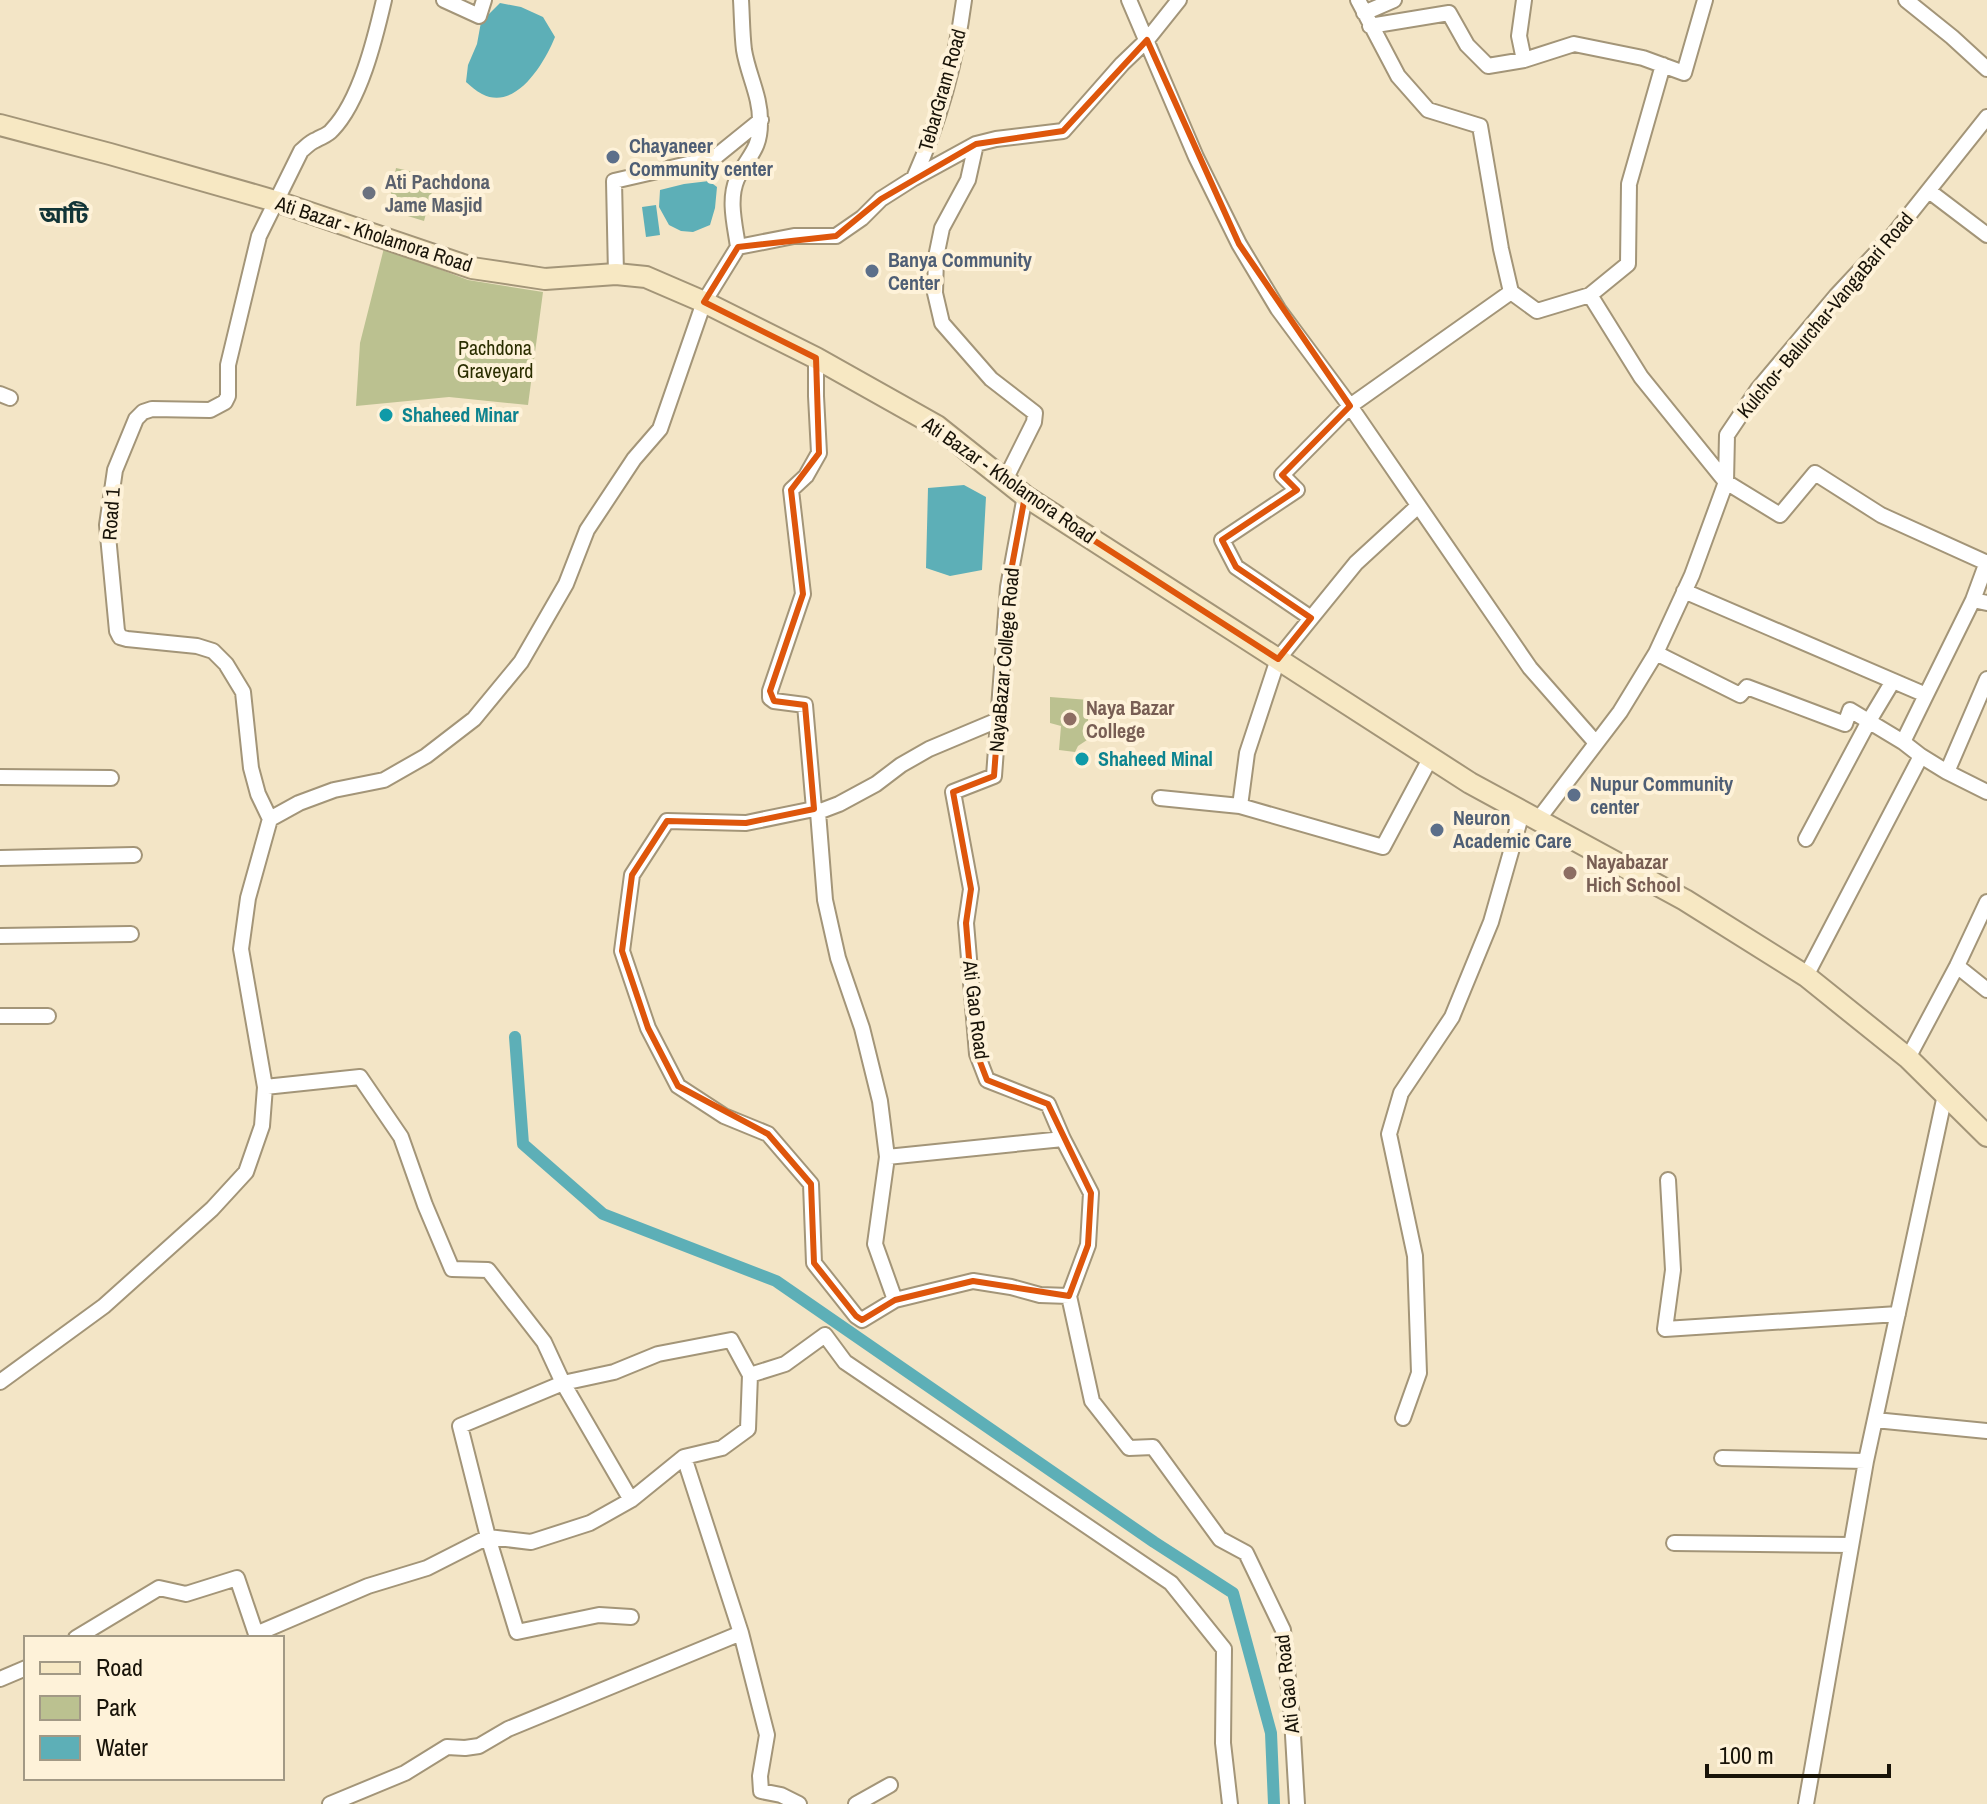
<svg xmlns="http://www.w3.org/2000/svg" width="1987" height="1804" viewBox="0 0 1987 1804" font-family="'Archivo Narrow','Noto Sans Bengali',sans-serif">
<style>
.green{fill:#bbc190}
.water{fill:#5dafb7}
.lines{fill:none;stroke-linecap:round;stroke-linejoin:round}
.canal{stroke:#5dafb7;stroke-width:12}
.street-casing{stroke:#a39578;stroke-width:18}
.secondary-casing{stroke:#a39578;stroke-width:24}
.street{stroke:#fff;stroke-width:14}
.secondary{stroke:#f7e8c3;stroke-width:20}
.marked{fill:none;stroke:#de560c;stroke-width:6;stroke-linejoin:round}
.service-dot{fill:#5c6f8a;stroke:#fef2d9;stroke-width:3}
.worship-dot{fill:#6b7280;stroke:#fef2d9;stroke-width:3}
.culture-dot{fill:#0f9aa8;stroke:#fef2d9;stroke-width:3}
.education-dot{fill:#8d6e63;stroke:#fef2d9;stroke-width:3}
.labels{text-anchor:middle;stroke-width:8;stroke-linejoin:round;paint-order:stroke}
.street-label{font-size:20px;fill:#181308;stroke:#fef2d9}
.service-label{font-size:20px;font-weight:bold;fill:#4e5e75;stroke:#fef2d9;text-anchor:start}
.worship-label{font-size:20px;font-weight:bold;fill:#5b616d;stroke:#fef2d9;text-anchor:start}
.park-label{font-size:20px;fill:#2b2e00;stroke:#fef2d9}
.culture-label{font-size:20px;font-weight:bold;fill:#0d838f;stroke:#fef2d9;text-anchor:start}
.education-label{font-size:20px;font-weight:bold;fill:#785e54;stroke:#fef2d9;text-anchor:start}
.quarter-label{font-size:24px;font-weight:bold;fill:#123537;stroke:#fef2d9}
</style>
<rect width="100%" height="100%" fill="#f3e5c6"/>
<path class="green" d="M396,168L436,177L424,221L388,210Z
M384,248L468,280L543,292L528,405L449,397L356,406L360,343Z
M1050,697L1089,700L1087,740L1078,746L1075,752L1059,750L1061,726L1050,723Z"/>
<path class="water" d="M500,3L521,7L543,17L555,37C545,62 516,112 482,94C476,91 471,86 466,82L468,65L477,44L481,22Z
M709,181L717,187L715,208L710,225L693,232L681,231L669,225L659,207L660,190L684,184Z
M656,205L660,235L646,237L642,207Z
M964,485L986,497L982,570L950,576L926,568L928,488Z"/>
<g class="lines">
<path class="canal" d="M515,1037L523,1144L603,1214L776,1281L1154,1542L1233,1593L1271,1733L1274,1804"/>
<g class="street-casing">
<path id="street" d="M444,0L479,16L484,0
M1129,0L1196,157L1239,244L1278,309L1350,406L1530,668L1596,743
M1358,0L1398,76L1428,110L1480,126L1501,249L1511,292L1537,311L1590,295L1641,377L1726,482L1780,515L1815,473L1881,515L1987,563
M1524,0L1519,36L1524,60
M1906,0L1952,37L1987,69
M1364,13L1394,0
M1370,26L1449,13L1467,45L1488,66L1524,60L1574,44L1643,58L1684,73L1705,0
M976,144L968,180L942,228L936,257L935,293L942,323L991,379L1035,413L1034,422L1005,480
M914,178C939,122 956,61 964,0
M1929,191L1987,235
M738,247C735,225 728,200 737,179C748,155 760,151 760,123C761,97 748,75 744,50C742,34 742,16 741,0
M616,274L614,181L714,158L761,120
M1590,295L1628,264L1629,184L1663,65
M0,394L10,398
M1025,496L1008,587L994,776L953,792L971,889L966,923L977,1054L987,1080L1048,1104L1063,1139L1091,1193L1088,1245L1069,1296L1092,1401L1129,1448L1153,1447L1220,1539L1246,1553L1283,1630L1292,1718L1297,1804
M1987,562L1973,600L1987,603
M1684,591L1926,695L1973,600
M1311,618L1236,567L1222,540L1297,490L1282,475L1350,406L1511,292
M1656,653L1740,695L1747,687L1845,724L1850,710L1903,742
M998,720L929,749L901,765L876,784L839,804L818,812L814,809L746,823L667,821L632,875L622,951L648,1028L678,1086L724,1116L768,1134L811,1184L814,1263L856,1316L862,1320L895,1300L973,1281L1011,1287L1040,1295L1069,1296
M1921,756L1947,772L1987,679
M1947,772L1987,792
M0,777L111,778
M1160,798L1240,806L1383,847L1431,757
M1240,806L1247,753L1278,659L1356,563L1418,506
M814,809L805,705L774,701L770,698V691L803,594L791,490L806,476L819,453L816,396V358
M818,812L825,900L838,958L862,1028L880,1101L887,1157L1063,1139
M270,819L258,794L251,768L243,692L226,664L213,651L197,646L127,639L120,637L117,631L107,525L115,470L136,419L143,412L152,409L210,410L225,402L228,396V365L259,236L301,151C306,147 310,142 316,140C323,136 328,135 332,130C360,101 375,39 384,0
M1537,821L1620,712L1656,653L1692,575L1726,482L1727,435L1758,389L1836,296L1893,235L1987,117
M1806,839L1869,721L1893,681
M0,858L134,855
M0,936L131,934
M1957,966L1987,990
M1806,976L1921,756L1903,742L1926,695
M0,1016H48
M1908,1058L1957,966L1987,902
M265,1087L360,1077L401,1137L425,1205L452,1269L488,1270L544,1342L563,1383L631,1500
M887,1157L875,1244L895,1300
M1668,1180L1673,1270L1665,1329L1898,1314
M0,1382L104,1306L212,1209L246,1172L262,1126L265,1087L241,949L248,898L270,819L299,803L334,790L384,780L426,756L474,719L521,662L566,584L587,530L634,459L660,429L704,302L738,247L794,236H836L862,218L881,199L914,178L976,144L996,139L1063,131L1122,64L1147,40L1179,0
M1403,1418L1419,1373L1415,1256L1389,1134L1401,1093L1452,1017L1491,922L1522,813
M1875,1420L1987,1431
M684,1457L722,1448L748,1429L750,1375L785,1364L825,1335L845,1362L1171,1583L1224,1649L1223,1743L1230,1804
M1722,1458L1866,1461
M1674,1543L1851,1545
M631,1617L599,1615L517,1632L488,1537L460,1426L563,1383L614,1372L658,1354L731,1340L750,1375
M76,1638L159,1588L186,1594L237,1578L256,1634L368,1586L427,1568L488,1537L531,1542L590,1523L631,1500L684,1457L741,1633L767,1735L760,1776L761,1791L781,1795L799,1804
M0,1679L26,1668
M330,1804L405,1773L447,1747L465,1748L479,1746L508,1729L741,1633
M856,1804L890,1785
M1806,1804L1866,1461L1945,1095"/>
</g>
<g class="secondary-casing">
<path id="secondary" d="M0,125L110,154L275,201L472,268L545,279L616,274L646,277L704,302L816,358L937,426L1025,496L1470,783L1685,900L1806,976L1908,1058L1987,1136"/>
</g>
<use href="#street" class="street"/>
<use href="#secondary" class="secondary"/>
</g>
<path class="marked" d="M1147,40L1239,244L1350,406L1282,475L1297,490L1222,540L1236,567L1311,618L1278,659L1025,496L1008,587L994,776L953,792L971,889L966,923L977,1054L987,1080L1048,1104L1091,1193L1088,1245L1069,1296L973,1281L895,1300L862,1320L856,1316L814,1263L811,1184L768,1134L678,1086L648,1028L622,951L632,875L667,821L746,823L814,809L805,705L774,701L770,691L803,594L791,490L819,453L816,358L704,302L738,247L836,236L881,199L976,144L1063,131Z"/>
<g class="service-dot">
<circle cx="613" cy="157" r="8"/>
<circle cx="872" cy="271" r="8"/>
<circle cx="1574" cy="795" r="8"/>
<circle cx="1437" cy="830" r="8"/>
</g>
<circle class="worship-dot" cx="369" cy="193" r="8"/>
<g class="culture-dot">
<circle cx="386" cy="415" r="8"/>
<circle cx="1082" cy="759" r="8"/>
</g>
<g class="education-dot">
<circle cx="1070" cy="719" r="8"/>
<circle cx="1570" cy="873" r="8"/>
</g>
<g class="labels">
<g class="street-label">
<text transform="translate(942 90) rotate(-74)" y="7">TebarGram Road</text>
<text transform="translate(374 234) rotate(18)" y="7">Ati Bazar - Kholamora Road</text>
<text transform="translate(1825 315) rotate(-50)" y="7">Kulchor- Balurchar-VangaBari Road</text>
<text transform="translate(1009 480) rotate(35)" y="7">Ati Bazar - Kholamora Road</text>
<text transform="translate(111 514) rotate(-86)" y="7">Road 1</text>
<text transform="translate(1004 660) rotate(-85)" y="7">NayaBazar College Road</text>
<text transform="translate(976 1010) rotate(83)" y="7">Ati Gao Road</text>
<text transform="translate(1287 1684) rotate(-96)" y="7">Ati Gao Road</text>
</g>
<g class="service-label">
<text x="629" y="153">Chayaneer<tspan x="629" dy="23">Community center</tspan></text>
<text x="888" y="267">Banya Community<tspan x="888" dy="23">Center</tspan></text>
<text x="1590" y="791">Nupur Community<tspan x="1590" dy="23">center</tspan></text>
<text x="1453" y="825">Neuron<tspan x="1453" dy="23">Academic Care</tspan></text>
</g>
<g class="worship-label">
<text x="385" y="189">Ati Pachdona<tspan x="385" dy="23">Jame Masjid</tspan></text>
</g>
<g class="park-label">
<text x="495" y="355">Pachdona<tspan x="495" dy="23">Graveyard</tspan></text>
</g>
<g class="culture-label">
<text x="402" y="422">Shaheed Minar</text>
<text x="1098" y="766">Shaheed Minal</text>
</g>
<g class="education-label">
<text x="1086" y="715">Naya Bazar<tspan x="1086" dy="23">College</tspan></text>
<text x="1586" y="869">Nayabazar<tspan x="1586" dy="23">Hich School</tspan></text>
</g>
<g class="quarter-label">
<text x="64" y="223">আটি</text>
</g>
</g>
<rect x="24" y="1636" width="260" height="144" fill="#fef2d9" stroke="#a29985" stroke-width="2"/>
<rect x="40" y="1662" width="40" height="12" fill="#f7e8c3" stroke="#a29985" stroke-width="2"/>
<text x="96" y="1676" font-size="24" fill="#181308">Road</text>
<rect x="40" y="1696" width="40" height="24" fill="#bbc190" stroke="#a29985" stroke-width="2"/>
<text x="96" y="1716" font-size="24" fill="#181308">Park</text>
<rect x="40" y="1736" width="40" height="24" fill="#5dafb7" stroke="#a29985" stroke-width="2"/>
<text x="96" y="1756" font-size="24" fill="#181308">Water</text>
<path d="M1707 1764v12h182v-12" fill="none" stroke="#181308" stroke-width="4"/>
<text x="1719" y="1764" font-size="24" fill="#181308" stroke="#fef2d9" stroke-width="6" paint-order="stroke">100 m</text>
</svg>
